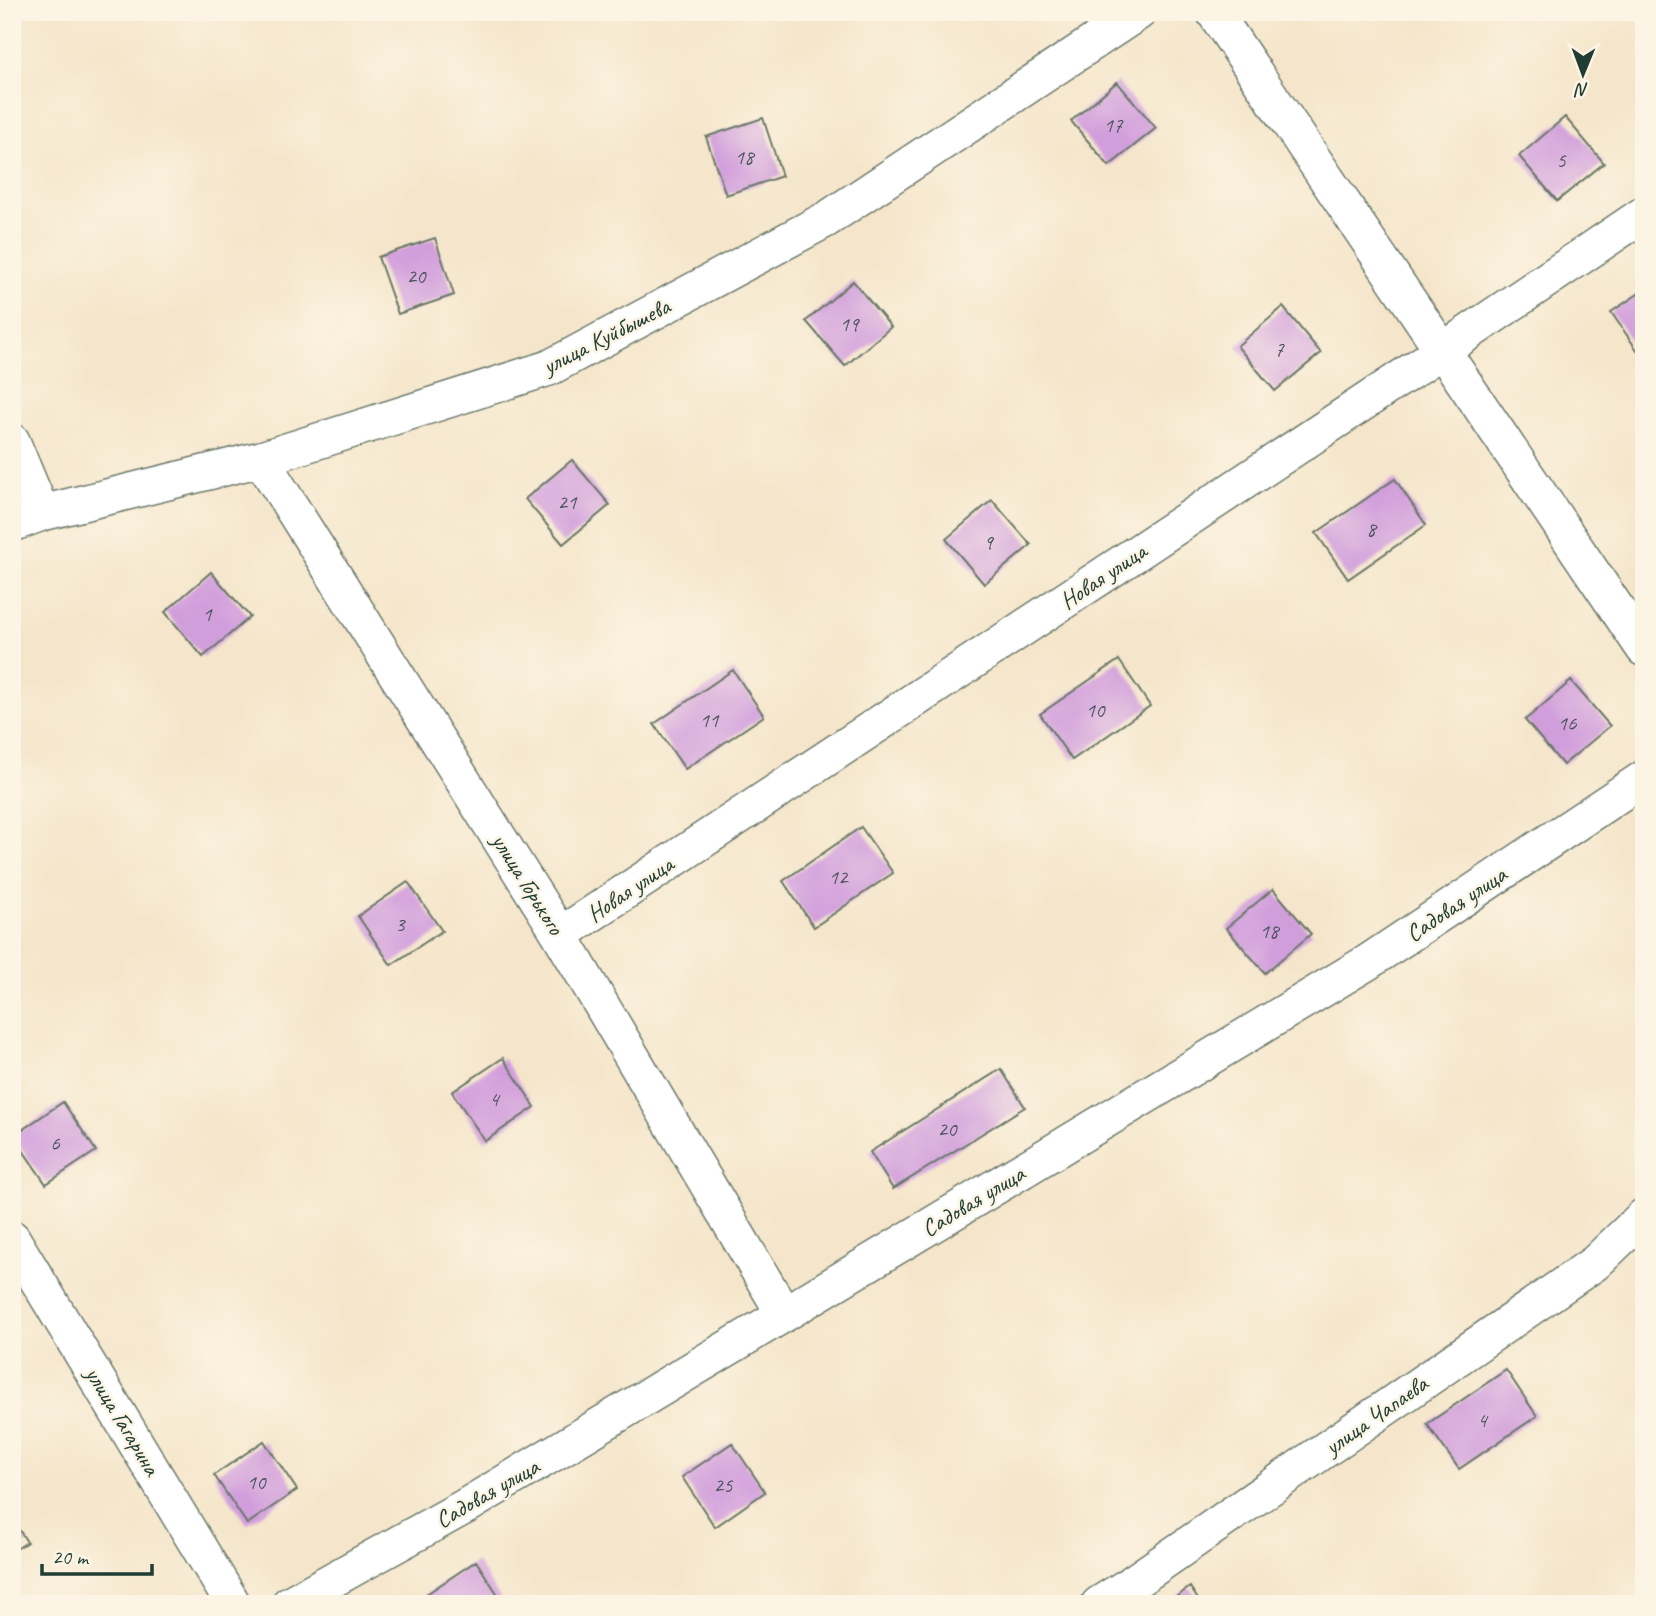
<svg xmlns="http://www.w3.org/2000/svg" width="1656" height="1616" viewBox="0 0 1656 1616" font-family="Caveat,sans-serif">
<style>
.building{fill:#d19edc}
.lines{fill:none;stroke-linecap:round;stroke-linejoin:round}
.minor-casing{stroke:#6a7869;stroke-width:38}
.minor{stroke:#fff;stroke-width:35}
.labels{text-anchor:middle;stroke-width:5;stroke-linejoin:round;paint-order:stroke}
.number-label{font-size:21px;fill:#4c555e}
.street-label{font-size:24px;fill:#1f3d34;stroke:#fcf5e5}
</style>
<rect width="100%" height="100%" fill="#fcf5e5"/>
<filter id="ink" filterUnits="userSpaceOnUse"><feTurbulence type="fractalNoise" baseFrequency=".0143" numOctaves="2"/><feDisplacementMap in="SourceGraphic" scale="14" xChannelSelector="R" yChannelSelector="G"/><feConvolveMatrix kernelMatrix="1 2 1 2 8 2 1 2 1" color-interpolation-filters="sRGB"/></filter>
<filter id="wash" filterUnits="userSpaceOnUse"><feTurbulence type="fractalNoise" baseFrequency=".00686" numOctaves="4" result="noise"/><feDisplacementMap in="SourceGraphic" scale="28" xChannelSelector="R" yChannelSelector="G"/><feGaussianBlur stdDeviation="1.57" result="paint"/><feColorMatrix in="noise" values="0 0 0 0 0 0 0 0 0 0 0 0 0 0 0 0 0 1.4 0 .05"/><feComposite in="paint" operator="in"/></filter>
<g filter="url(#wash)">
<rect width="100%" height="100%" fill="#f5e6cb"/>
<g id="blocks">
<path class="building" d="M1117,82L1156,128L1109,166L1071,121Z
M1565,117L1604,163L1557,201L1519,156Z
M763,118L782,176L726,195L706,137Z
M435,238L454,295L398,314L378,257Z
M853,281L891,327L845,366L806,321Z
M1644,290V360L1611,312Z
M1283,307L1321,353L1275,391L1237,346Z
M572,460L610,505L563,544L525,499Z
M1395,479L1426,525L1348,579L1316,533Z
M992,500L1031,545L984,584L946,539Z
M211,572L250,617L203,657L165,612Z
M1119,660L1150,706L1072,760L1040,714Z
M733,670L764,716L685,769L654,724Z
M1571,681L1610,726L1563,765L1525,720Z
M861,827L893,873L814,927L783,881Z
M408,882L442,931L391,965L358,916Z
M1273,889L1311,934L1265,973L1226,928Z
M503,1058L535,1107L485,1141L452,1092Z
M1001,1069L1025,1107L893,1189L870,1152Z
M63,1102L96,1151L46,1184L13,1136Z
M1506,1370L1537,1416L1459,1469L1427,1424Z
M264,1441L297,1490L247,1524L214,1475Z
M732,1443L765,1492L715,1527L682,1477Z
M12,1519L27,1542L12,1552Z
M476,1561L504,1604H431L425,1595Z
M1190,1587L1201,1604H1166Z"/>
</g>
</g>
<g filter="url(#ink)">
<use href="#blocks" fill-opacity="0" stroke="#6a7869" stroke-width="2"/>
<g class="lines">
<g class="minor-casing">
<path id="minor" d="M1214,12L1644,649
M12,441L42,513
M261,459L560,935L784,1314
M12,524L42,513L261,459L549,368L827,219L1139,12
M560,935L1443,350L1644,214
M12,1238L233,1604
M289,1604L466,1506L1368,962L1644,778
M1099,1604L1131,1584L1595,1263L1644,1216"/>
</g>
<use href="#minor" class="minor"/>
</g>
</g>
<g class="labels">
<g class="number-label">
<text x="1113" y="132">17</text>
<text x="744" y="164">18</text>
<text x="1561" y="167">5</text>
<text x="416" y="283">20</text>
<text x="849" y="331">19</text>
<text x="1279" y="356">7</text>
<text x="567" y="509">21</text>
<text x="1371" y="536">8</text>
<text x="988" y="549">9</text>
<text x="207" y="621">1</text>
<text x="1095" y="717">10</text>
<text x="709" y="727">11</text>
<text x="1567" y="730">16</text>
<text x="838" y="884">12</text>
<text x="400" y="931">3</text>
<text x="1269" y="938">18</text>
<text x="494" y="1106">4</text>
<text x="947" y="1136">20</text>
<text x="55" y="1150">6</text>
<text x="1482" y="1427">4</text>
<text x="256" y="1489">10</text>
<text x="723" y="1492">25</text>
</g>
<g class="street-label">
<text transform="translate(606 336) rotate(-27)" y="8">улица Куйбышева</text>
<text transform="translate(1103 576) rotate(-34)" y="8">Новая улица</text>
<text transform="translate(528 884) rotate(58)" y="8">улица Горького</text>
<text transform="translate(630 889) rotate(-34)" y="8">Новая улица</text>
<text transform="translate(1456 904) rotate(-34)" y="8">Садовая улица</text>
<text transform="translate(973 1201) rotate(-31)" y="8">Садовая улица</text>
<text transform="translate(1376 1415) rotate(-35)" y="8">улица Чапаева</text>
<text transform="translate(123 1421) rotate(59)" y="8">улица Гагарина</text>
<text transform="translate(487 1493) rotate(-30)" y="8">Садовая улица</text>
</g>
</g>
<rect width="1656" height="1616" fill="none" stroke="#fcf5e5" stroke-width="42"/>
<g transform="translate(1583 74) rotate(181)" stroke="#fcf5e5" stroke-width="5" paint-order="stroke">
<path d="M0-5L12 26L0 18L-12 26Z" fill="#1f3d34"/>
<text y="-10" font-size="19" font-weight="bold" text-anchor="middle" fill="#1f3d34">N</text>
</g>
<path d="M42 1564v10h110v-10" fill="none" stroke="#1f3d34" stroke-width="3.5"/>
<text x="52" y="1564" font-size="21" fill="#1f3d34" stroke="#fcf5e5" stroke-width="5" paint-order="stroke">20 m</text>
</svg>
